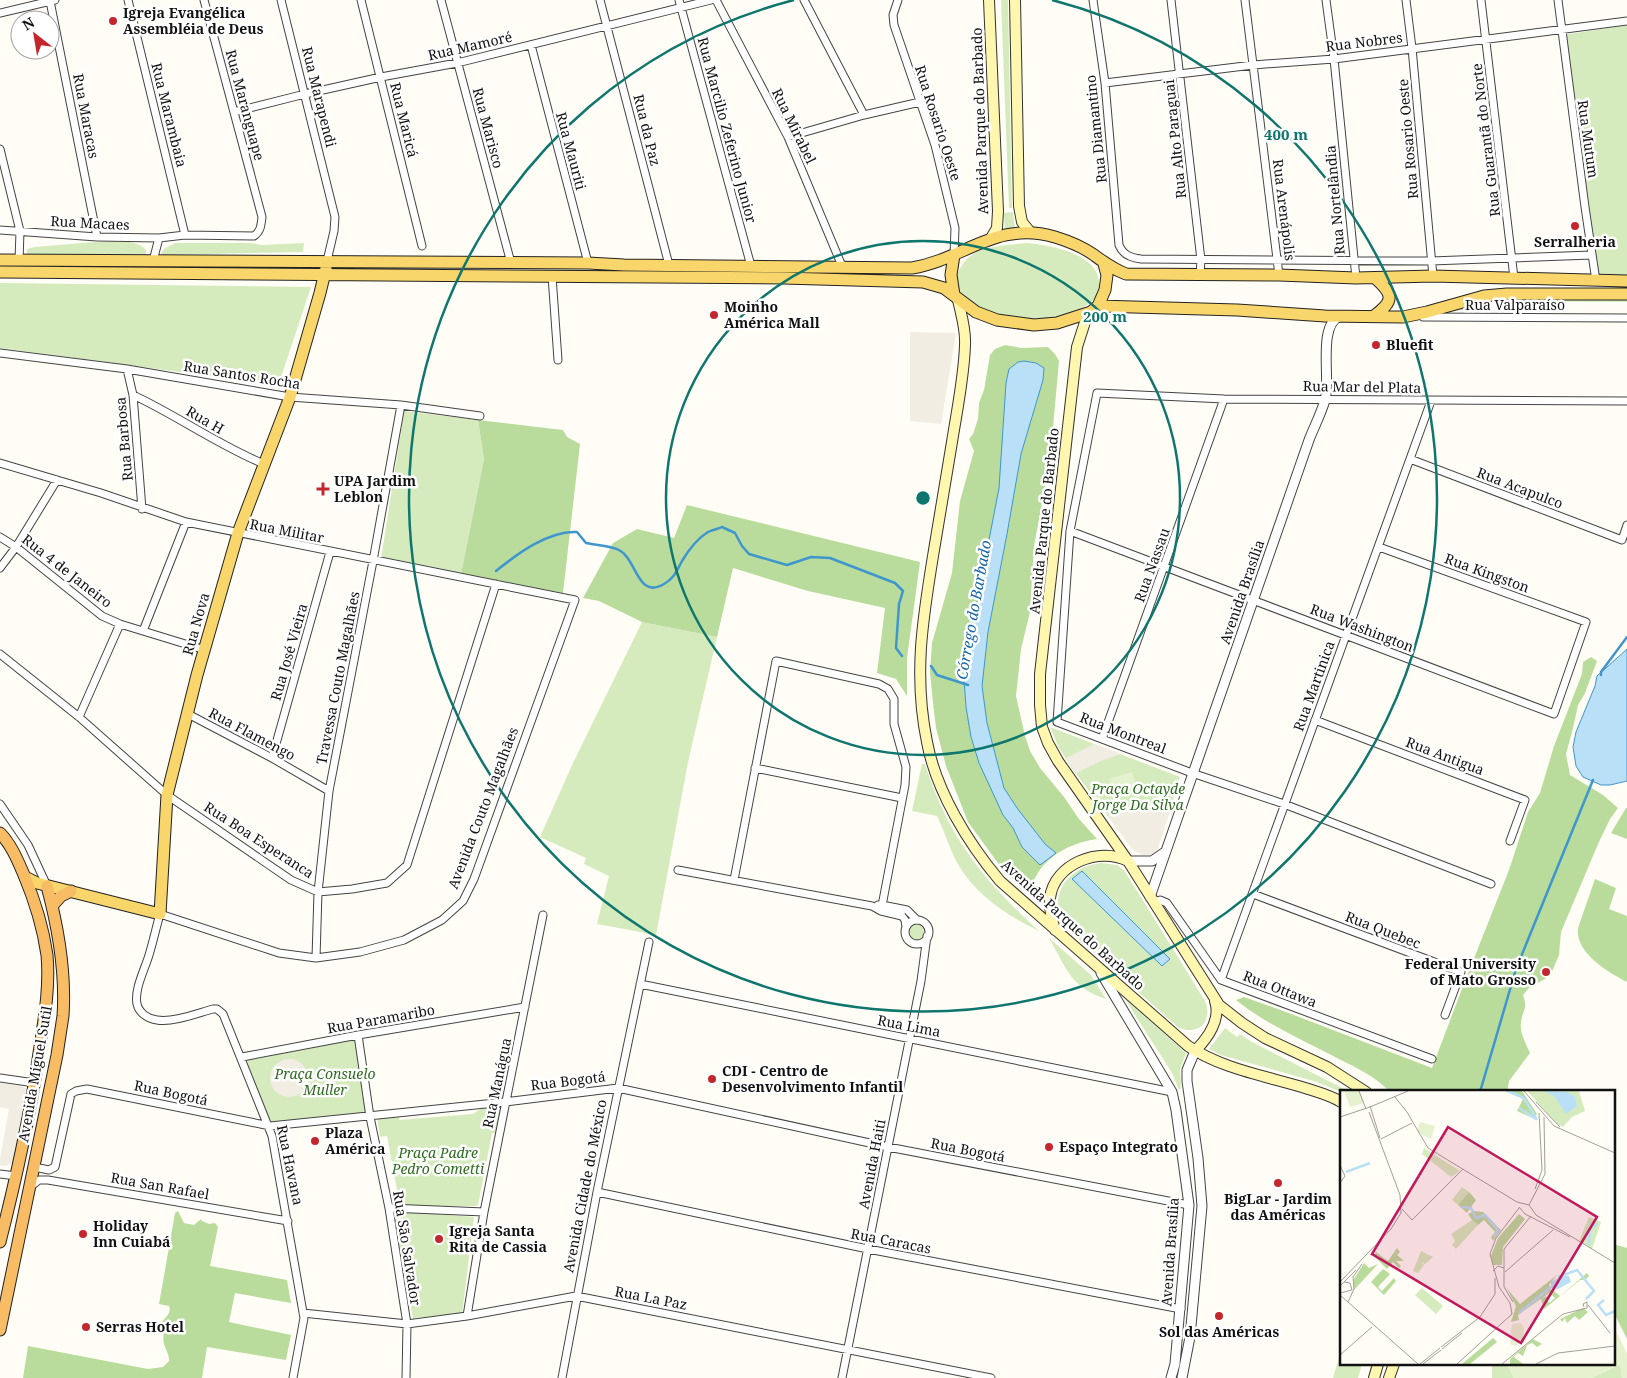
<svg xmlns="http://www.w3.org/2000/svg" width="1627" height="1378" viewBox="0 0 1627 1378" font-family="'Noto Serif',serif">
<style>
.green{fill:#d5ebbd}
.forest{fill:#b9dc9c}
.pitch{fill:#e6f2cf}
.plaza{fill:#f1ede2}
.water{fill:#b9e0f7;stroke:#3f96cf}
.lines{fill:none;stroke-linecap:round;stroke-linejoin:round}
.stream{stroke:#3f96cf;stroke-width:2.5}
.minor-casing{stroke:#444;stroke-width:9}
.tertiary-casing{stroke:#444;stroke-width:11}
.secondary-casing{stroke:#333;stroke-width:12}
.primary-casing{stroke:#222;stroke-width:13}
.trunk-casing{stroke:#222;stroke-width:13}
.minor{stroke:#fff;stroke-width:7}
.tertiary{stroke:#fff;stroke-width:9}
.secondary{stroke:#fff6b0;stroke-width:10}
.primary{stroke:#f9d66b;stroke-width:11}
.trunk{stroke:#f7bc64;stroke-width:11}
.ring{fill:none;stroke:#0f766e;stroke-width:2.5}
.poi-dot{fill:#c4262e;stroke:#fff;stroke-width:2}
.labels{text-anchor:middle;stroke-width:5;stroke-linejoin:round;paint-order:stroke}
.poi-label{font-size:14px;font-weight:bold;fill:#111;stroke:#fff;text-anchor:start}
.street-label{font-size:14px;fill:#111;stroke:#fff}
.park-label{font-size:14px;font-style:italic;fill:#2f6b1f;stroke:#fff}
.water-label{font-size:15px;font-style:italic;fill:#1768a6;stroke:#fff}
.inset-river{fill:none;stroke:#b9e0f7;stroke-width:2.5}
.inset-road{fill:none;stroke:#a09f9a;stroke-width:1}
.view{fill:#c2185b;fill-opacity:0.15;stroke:#c2185b;stroke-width:2.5}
.inset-edge{fill:none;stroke:#111;stroke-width:2.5}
.centre{fill:#0f766e;stroke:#fff;stroke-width:2.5}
.ring-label{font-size:15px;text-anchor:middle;font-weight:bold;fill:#0f766e;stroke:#fff;stroke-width:5;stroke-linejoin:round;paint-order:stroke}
</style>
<rect width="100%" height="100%" fill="#fffdf5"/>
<path class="green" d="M1001,0H1008L1012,208H1009Z
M1627,25V276L1599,275L1563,35Z
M1013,212L1015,228L1005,229L1004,213Z
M95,242C111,242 135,238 146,250V255L27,254V249L35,247Z
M175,243H251L262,245L304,243L303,252L163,255L161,253L164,249Z
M1027,243C1049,245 1096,253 1099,281C1100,288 1098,296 1092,301C1070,321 1008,325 983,310C977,306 966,300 961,295C950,280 961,261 975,253C990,245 1010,245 1027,243Z
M0,283L311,287L281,377L270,384L0,348Z
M1627,298V302L1500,301L1480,304L1476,311L1447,310L1499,299Z
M404,411L478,420L484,459L461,574L381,559Z
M642,622L717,637L688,762L656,935L597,924L609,876L584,864L586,858L540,837L573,763Z
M1050,727L1180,777L1158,847L1153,853C1144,857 1138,853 1131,847L1071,767L1059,748Z
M922,764H925C948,837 984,881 1039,931C1008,916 977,896 959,866C950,851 945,832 937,816L912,811Z
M1101,863L1117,865L1124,870L1205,1001C1213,1020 1200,1036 1179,1028L1064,926C1047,894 1068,867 1101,863Z
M908 932a9 9 0 1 1 18 0a9 9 0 1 1-18 0Z
M1049,938L1091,975L1106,999C1070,987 1067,969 1049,938Z
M1125,999L1186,1053L1180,1069L1181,1088L1179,1090L1172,1073Z
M1225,1028L1237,1037L1240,1034L1252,1042L1350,1092H1341L1317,1082L1221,1055L1209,1049Z
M352,1040L356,1042L366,1112L364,1113L274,1124L269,1122L246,1062L247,1059Z
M486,1105H499L502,1108L497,1133H492L478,1205L476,1206H400L387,1136L380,1137L377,1117L399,1115V1120L473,1114Z
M397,1211L474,1217L462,1314L413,1318L394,1216Z
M1341,1351V1364H1362L1358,1378H1333Z
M1492,1364H1507L1514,1378H1492Z
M1621,1364L1622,1378H1591Z"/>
<path class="forest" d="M1005,345L1022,348L1048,347L1055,354L1059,361L1050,460L1034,546L1030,612L1021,649L1016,696L1025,736L1030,751L1040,768L1064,797L1079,819L1097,839C1075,842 1053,852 1039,871C1035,877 1032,886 1026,890L1021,889L998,863L968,822L946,766L936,728L933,703L930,672L932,643L952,573L960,501L974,451L969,439L973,434L978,419L979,403L984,390L990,355L995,349Z
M478,420L563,430L567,437L580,444L563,593L461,574L484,459Z
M687,505L920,562L907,658V696L896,679L877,673L885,608L808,591L733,568L717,637L642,622L599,601L583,598L613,543L637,529L674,538Z
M1591,657L1597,661L1585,693L1578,705L1573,728L1566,754L1570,775L1603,795L1618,808L1610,819L1598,844L1561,932L1559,955L1550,976L1529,988L1523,995C1528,1010 1523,1008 1521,1022C1519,1032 1526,1044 1530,1053L1509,1081L1507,1092H1390C1376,1077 1357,1068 1339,1059C1303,1040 1267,1025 1236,1000L1244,997L1286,1012L1432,1068L1465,981L1509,870L1528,812L1540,793L1554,746L1582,674L1583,662Z
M1626,808H1627V839L1611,833Z
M1595,879L1616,888L1609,909L1627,916V982C1608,972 1575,953 1578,928Z
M178,1211L184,1223L194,1225L201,1219L202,1221L209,1224L215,1223L218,1227L210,1266L287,1280L291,1303L235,1293L229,1322L291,1335L286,1360L207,1347L202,1378H23L28,1346L148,1369L163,1367L169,1361C169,1354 166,1350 164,1344C162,1336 166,1335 160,1324C164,1318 172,1314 169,1306L159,1304L175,1213Z
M1613,1244L1627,1248V1339L1613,1311Z"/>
<path class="pitch" d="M1132,772L1136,786L1113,793L1109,779Z
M1613,1324L1627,1354V1378H1622L1620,1364L1591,1378H1514L1507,1364H1613Z"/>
<path class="plaza" d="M910,332L956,333L941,424L910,421Z
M1094,744L1121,754L1101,761L1076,773L1066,758Z
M1157,800L1172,806L1157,850L1149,855H1143L1136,852L1131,847L1108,816L1133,804Z
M270 1078a19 19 0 1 1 38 0a19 19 0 1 1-38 0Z
M0,1083L22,1086L28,1090V1092L15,1158L12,1163L6,1166L0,1165V1159L9,1109L0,1107Z"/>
<path class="water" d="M1024,361L1036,363L1044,368L1043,380L1021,454L1007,534L988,632L982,686L987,723L1004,788L1017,808L1045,844L1056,853L1040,865L1022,847L1013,828L1003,815L979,763L971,737L966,707L964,680L967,654L999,488L1006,383L1009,369L1018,362Z
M1627,649V781L1610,785H1601L1583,777L1576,766L1573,747L1576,732L1595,686L1597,676Z
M1082,871L1170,959L1162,966L1072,879Z"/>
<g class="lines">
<path class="stream" d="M496,571C517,554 549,530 577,532L586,543C595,545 611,546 619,550C637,559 637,600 664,584C674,579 677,570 682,561C688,551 698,538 708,532C712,530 718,529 722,527L735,533L742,546L749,554L787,565L811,557L830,558L895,583L903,591L899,604L896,648L902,656
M931,666L937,675L968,685
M1601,675V672L1627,637
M1480,1092L1516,969L1593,780"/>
<g class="minor-casing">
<path id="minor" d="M128,0L185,235
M281,0L335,217L334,231L327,261
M361,0L422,246
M441,0L511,263
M600,0L669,265
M679,0L751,266
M716,0L788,137L842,266
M804,0L864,115
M898,0L893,15L894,25L935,145L955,228L954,255
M1093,0L1105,83L1119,245C1123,255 1131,258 1141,259L1431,261L1592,255
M1171,0L1201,260L1200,275
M1245,0L1279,275
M1326,0L1334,59L1356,278
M1406,0L1412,48L1433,276
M1481,0L1514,278
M1558,0L1585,207L1596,281
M50,1L97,237
M0,13L55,0
M531,45L588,263
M1105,83L1253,65L1334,59L1627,21
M234,112L305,94L381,77L457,63L711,0
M788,137L864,115L920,102
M0,149L20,231L19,261
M0,230L97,237L159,238
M153,261L159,238L185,235L254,236C261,231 261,225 262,217L204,0
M552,276L558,360
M1423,317L1627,318
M0,353L127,369L290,397L401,405L480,416
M127,369L133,395L142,509
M133,395C178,416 218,445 264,464
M1410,459L1622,540L1627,525
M0,463L101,493L186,522L575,600L474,879L463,901L442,920L404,940L360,952L316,958L279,953L160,914C156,928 153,942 149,955C145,969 134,989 137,1004C139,1013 148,1019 157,1020C172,1023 198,1013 213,1009H217L223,1014L272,1136L304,1318L293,1378
M1070,531L1554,714L1586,622L1379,547
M0,537L16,547L102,616L120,624L205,650
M0,568L16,547L57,480
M143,631L186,522
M0,654L79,717L167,795L291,880L318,892L352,889L387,883L407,865L496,584
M188,714L272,758L329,791
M79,717L120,624
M1315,720L1525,800L1510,841
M1102,739L1224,399
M272,758L330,552
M755,768L902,798
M0,804L28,845L47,886
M678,870L872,906L881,911L902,916L905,920L906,927
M734,880L776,661L879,684L888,689L894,699V724L906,767L905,785L881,911
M1491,884L1284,804L1192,773L1057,722L1070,531L1097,393L1224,399L1627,401
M1253,894L1461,972L1445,1015
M1153,902L1160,900L1167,903L1221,980L1432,1059
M878,905H882L907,910L917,920
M905 932a12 12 0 1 1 24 0a12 12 0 1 1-24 0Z
M316,958L318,892L329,791L373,561L401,405
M1221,980L1431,401
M640,984L1172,1092
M358,1035L370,1117L389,1208L407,1324L406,1378
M242,1057L358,1035L525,1007
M0,1078L35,1083
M34,1167L49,1170L55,1167L71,1094L76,1091L87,1089L270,1126L505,1102L618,1088L888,1147L1189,1205
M0,1174L16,1176
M30,1187L39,1180H48L288,1221
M597,1192L868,1249L1181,1309
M389,1208L484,1212
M303,1313L407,1324L467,1316L576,1296L991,1378
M467,1316L484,1212L543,915
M562,1378L597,1192L649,942
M842,1378L921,981L927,936"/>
</g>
<g class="tertiary-casing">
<path id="tertiary" d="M1128,861H1152L1165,852
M1150,897L1309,440C1314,427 1321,414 1325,400C1331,381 1317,325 1340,316
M1101,973L1172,1092L1176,1110L1189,1205L1175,1364L1171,1378
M1182,1378L1190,1337L1202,1206L1198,1158L1187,1081V1070L1195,1051"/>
</g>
<g class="secondary-casing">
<path id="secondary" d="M989,0L998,211L997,228L991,238
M1015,0L1019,206L1022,222L1031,233
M958,300C961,314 966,329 965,345C964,377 957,410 952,442C946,478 940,514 934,550C923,617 913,674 927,742C936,791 968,843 1000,881L1188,1046C1222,1069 1266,1076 1305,1088C1317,1092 1330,1095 1341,1102
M1091,312L1085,322L1077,347L1040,674V705L1042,727L1048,743L1058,761L1128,861
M1055,930C1052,920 1049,909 1050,898C1054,864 1099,846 1128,861L1219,1005L1242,1023L1265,1038L1327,1067L1366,1092
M1195,1051C1208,1038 1221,1019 1215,1001
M1374,1378L1378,1364
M1389,1378L1394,1364"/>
</g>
<g class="primary-casing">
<path id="primary" d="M0,260L588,263L624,265L912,268C965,259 996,220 1055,237C1068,241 1083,247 1094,255C1105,263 1113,269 1126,274L1279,275L1356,278L1433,276L1627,281
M0,272L783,278L923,282L944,288L976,312L997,320L1034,325L1057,323L1091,312L1098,306L1105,290L1107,275L1104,264
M954,295L951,275L954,255
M1098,306L1237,310L1325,316L1403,317L1427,312L1484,296L1507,294H1627
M1374,316C1394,301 1394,295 1375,278
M25,877L37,883L160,914L167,795L197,675L238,533L290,397L320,293L326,268"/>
</g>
<g class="trunk-casing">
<path id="trunk" d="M0,833C11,844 18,861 24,875C35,901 43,927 47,955C50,988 44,1020 39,1053C30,1116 16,1179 0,1242
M52,906L61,896L71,891
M0,1330L57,1055C59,1042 61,1029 63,1016C66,973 58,927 47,886"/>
</g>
<use href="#minor" class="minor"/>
<use href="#tertiary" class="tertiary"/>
<use href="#secondary" class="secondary"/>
<use href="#primary" class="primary"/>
<use href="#trunk" class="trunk"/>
</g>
<g class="ring">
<circle cx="923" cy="498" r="257"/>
<path d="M1052 0A514 514 0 1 1 794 0"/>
</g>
<g class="poi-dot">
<circle cx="113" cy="21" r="5"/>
<circle cx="1575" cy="226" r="5"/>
<circle cx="714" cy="315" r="5"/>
<circle cx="1376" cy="345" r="5"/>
<path d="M320.5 481.5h5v5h5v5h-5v5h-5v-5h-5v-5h5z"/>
<circle cx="1546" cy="972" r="5"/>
<circle cx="712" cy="1079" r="5"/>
<circle cx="315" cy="1141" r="5"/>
<circle cx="1049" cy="1147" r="5"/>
<circle cx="1278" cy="1183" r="5"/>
<circle cx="83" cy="1234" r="5"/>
<circle cx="439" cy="1239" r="5"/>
<circle cx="1219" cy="1316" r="5"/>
<circle cx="86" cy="1327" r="5"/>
</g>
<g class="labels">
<g class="poi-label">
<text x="123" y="18">Igreja Evangélica<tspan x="123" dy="16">Assembléia de Deus</tspan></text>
<text x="1575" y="247" text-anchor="middle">Serralheria</text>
<text x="724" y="312">Moinho<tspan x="724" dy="16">América Mall</tspan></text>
<text x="1386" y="350">Bluefit</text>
<text x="334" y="486">UPA Jardim<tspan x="334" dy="16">Leblon</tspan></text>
<text x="1536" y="969" text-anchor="end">Federal University<tspan x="1536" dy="16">of Mato Grosso</tspan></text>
<text x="722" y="1076">CDI - Centro de<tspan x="722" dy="16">Desenvolvimento Infantil</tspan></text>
<text x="325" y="1138">Plaza<tspan x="325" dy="16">América</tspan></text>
<text x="1059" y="1152">Espaço Integrato</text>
<text x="1278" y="1204" text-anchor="middle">BigLar - Jardim<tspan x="1278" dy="16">das Américas</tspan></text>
<text x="93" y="1231">Holiday<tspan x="93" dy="16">Inn Cuiabá</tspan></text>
<text x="449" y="1236">Igreja Santa<tspan x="449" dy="16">Rita de Cassia</tspan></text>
<text x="96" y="1332">Serras Hotel</text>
<text x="1219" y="1337" text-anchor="middle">Sol das Américas</text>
</g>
<g class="street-label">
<text transform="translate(1364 42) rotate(-7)" y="5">Rua Nobres</text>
<text transform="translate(470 46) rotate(-13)" y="5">Rua Mamoré</text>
<text transform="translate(319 97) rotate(76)" y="5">Rua Marapendi</text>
<text transform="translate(245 105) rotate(75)" y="5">Rua Maranguape</text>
<text transform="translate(169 115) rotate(76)" y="5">Rua Marambaia</text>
<text transform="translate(86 116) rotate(79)" y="5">Rua Maracas</text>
<text transform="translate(404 120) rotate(76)" y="5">Rua Maricá</text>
<text transform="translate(980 121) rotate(-92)" y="5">Avenida Parque do Barbado</text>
<text transform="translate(938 123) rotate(72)" y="5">Rua Rosario Oeste</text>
<text transform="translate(794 126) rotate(64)" y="5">Rua Mirabel</text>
<text transform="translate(488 128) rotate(75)" y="5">Rua Marisco</text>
<text transform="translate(1096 129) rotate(-96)" y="5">Rua Diamantino</text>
<text transform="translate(647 130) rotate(76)" y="5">Rua da Paz</text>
<text transform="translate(727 130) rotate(75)" y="5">Rua Marcilio Zeferino Junior</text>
<text transform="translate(1175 139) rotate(-96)" y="5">Rua Alto Paraguai</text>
<text transform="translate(1408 139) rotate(-95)" y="5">Rua Rosario Oeste</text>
<text transform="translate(1588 139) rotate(82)" y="5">Rua Mutum</text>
<text transform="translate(1486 140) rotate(-97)" y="5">Rua Guarantã do Norte</text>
<text transform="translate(571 151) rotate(75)" y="5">Rua Mauriti</text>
<text transform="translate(1335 200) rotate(-95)" y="5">Rua Nortelândia</text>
<text transform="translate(1284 210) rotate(83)" y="5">Rua Arenápolis</text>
<text transform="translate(90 223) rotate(3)" y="5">Rua Macaes</text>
<text x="1515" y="310">Rua Valparaíso</text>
<text transform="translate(242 375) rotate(9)" y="5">Rua Santos Rocha</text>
<text transform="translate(1362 387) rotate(1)" y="5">Rua Mar del Plata</text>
<text transform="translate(205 420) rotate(30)" y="5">Rua H</text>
<text transform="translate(124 439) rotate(-95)" y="5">Rua Barbosa</text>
<text transform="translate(1520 488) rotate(21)" y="5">Rua Acapulco</text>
<text transform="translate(1044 521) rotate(-84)" y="5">Avenida Parque do Barbado</text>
<text transform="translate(287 531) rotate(11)" y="5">Rua Militar</text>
<text transform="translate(1152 565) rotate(-70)" y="5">Rua Nassau</text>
<text transform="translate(67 571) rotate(38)" y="5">Rua 4 de Janeiro</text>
<text transform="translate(1487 573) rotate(20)" y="5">Rua Kingston</text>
<text transform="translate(1242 592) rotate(-71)" y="5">Avenida Brasília</text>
<text transform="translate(196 624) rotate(-74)" y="5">Rua Nova</text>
<text transform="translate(1362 628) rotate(21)" y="5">Rua Washington</text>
<text transform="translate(289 652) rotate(-74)" y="5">Rua José Vieira</text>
<text transform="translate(338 678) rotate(-79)" y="5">Travessa Couto Magalhães</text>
<text transform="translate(1314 686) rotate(-70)" y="5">Rua Martinica</text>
<text transform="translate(1123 733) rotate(21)" y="5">Rua Montreal</text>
<text transform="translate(252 734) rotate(28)" y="5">Rua Flamengo</text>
<text transform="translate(1445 756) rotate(21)" y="5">Rua Antigua</text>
<text transform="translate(483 808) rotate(-69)" y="5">Avenida Couto Magalhães</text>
<text transform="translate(259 840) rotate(33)" y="5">Rua Boa Esperanca</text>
<text transform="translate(1073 925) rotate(42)" y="5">Avenida Parque do Barbado</text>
<text transform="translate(1383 930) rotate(21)" y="5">Rua Quebec</text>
<text transform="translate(1280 989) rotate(21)" y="5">Rua Ottawa</text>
<text transform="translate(381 1019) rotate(-10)" y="5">Rua Paramaribo</text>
<text transform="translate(909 1026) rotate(11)" y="5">Rua Lima</text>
<text transform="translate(35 1074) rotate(-80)" y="5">Avenida Miguel Sutil</text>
<text transform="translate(568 1081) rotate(-7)" y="5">Rua Bogotá</text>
<text transform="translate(497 1083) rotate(-78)" y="5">Rua Manágua</text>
<text transform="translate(171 1093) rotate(12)" y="5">Rua Bogotá</text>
<text transform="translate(968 1150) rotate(11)" y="5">Rua Bogotá</text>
<text transform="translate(872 1164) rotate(-79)" y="5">Avenida Haiti</text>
<text transform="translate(290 1165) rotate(78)" y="5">Rua Havana</text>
<text transform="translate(160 1186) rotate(10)" y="5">Rua San Rafael</text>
<text transform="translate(585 1186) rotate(-79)" y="5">Avenida Cidade do México</text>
<text transform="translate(891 1241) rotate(11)" y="5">Rua Caracas</text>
<text transform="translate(407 1248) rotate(81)" y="5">Rua São Salvador</text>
<text transform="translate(1170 1252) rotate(-86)" y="5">Avenida Brasília</text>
<text transform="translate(651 1298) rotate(11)" y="5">Rua La Paz</text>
</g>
<g class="park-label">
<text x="1138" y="794">Praça Octayde<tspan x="1138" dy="16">Jorge Da Silva</tspan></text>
<text x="325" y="1079">Praça Consuelo<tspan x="325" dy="16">Muller</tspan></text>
<text x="438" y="1158">Praça Padre<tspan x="438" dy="16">Pedro Cometti</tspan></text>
</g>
<g class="water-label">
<text transform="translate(974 610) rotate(-80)" y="5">Córrego do Barbado</text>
</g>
</g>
<g transform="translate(1340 1090)">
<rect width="275" height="275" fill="#fffdf5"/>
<path d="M187,1H239L245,21L232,27L223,37L217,34ZM84,58L120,81L111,87L82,64ZM122,97L129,102L118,115L112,110ZM249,127L261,132L252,159L239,151ZM132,130L138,135L116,159L112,155L115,151L111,144ZM81,161L93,167L85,174L81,172L84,175L78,183L73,181ZM82,198L103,216L96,224L75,205Z" fill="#d5ebbd"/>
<path d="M165,1H182L197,24L193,28L177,21L183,9ZM129,102L136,110L127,123L118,115ZM134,121L143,122L161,140L153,151L151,147L155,142L144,130L138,135L132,130L128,124ZM179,124L185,129L163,157L162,175H153L151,166L158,148ZM57,158L60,162L57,165L64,171H56L61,176L59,178L53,172L47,179L34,166L36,162L48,171ZM24,173L29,178L38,174L14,200V189ZM43,179L50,184L38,197L42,201L54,188L56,191L44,205L31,192ZM247,183L249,186L245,190H240L204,219L201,209L206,206L209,213L215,208L210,203L214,201L220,206ZM217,185L209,195L212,201L178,225L179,230L171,232L176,216L166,197L180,214ZM243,218L248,222L239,230L235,226L227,233L225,228L222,232L220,229ZM153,248L157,252L130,274H122ZM193,249L202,254L197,257L192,253L187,255L183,266L178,263L174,267L183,274H170V269Z" fill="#b9dc9c"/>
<path d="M4,1H19L24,13L10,17ZM80,32L95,36L91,49L77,42ZM181,233L184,238L182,252L175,256L170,254L172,234Z" fill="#e6f2cf"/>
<path d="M204,1L228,2L235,7L237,16L226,24L214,6ZM223,185L229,186L231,192L218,199L211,198V192Z" fill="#b9e0f7"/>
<path class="inset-river" d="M168,1L184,8L197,30M179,18L196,29M6,82L30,73M122,117L131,118L136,128L145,125L158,140L154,147M249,155L250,139L257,134M218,187L237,180L254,201L246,209M264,210L258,215L266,225L275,221M179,223L211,197"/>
<path class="inset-road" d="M19,1L26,19M184,1L214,36L275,63M54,6L67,22L88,58L177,112L189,115L196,125L275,173M196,12L220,37M30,16L40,48M30,17L68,1M0,27L30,17M41,49L72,33M0,75L5,86L0,93M195,99L202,80L199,23M189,115L205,84L204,27M179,117L185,124L230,147M62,119L72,130L123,79M164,178V159L191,126M153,181L158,176L164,178V197L173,212M165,182L213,140M0,192L51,139L61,123L60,105L29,22M0,196L16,180M0,203L12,200L10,193L4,192M0,205L78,274M8,212L14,199L13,187L22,174M248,215L270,243M101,257L140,227L155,204V188M102,259L122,243M0,265L32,237M80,274L100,258M83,274L101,260M117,274L172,224L170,213L159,197L150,164L156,148L179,118M162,274L223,224L247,218V212L243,214L244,217M196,274L218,263L275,256"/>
<path class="view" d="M108,37L257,127L181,253L32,164Z"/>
<rect width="275" height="275" class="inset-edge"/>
</g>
<circle cx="923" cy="498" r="8" class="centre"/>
<g class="ring-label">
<text x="1286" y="140">400 m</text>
<text x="1105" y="322">200 m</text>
</g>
<g transform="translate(35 35) rotate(329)"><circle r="24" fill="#ffffff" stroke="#a0a0a0"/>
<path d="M0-4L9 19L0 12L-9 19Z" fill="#c4262e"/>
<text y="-8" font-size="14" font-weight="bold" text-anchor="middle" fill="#111111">N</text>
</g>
</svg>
